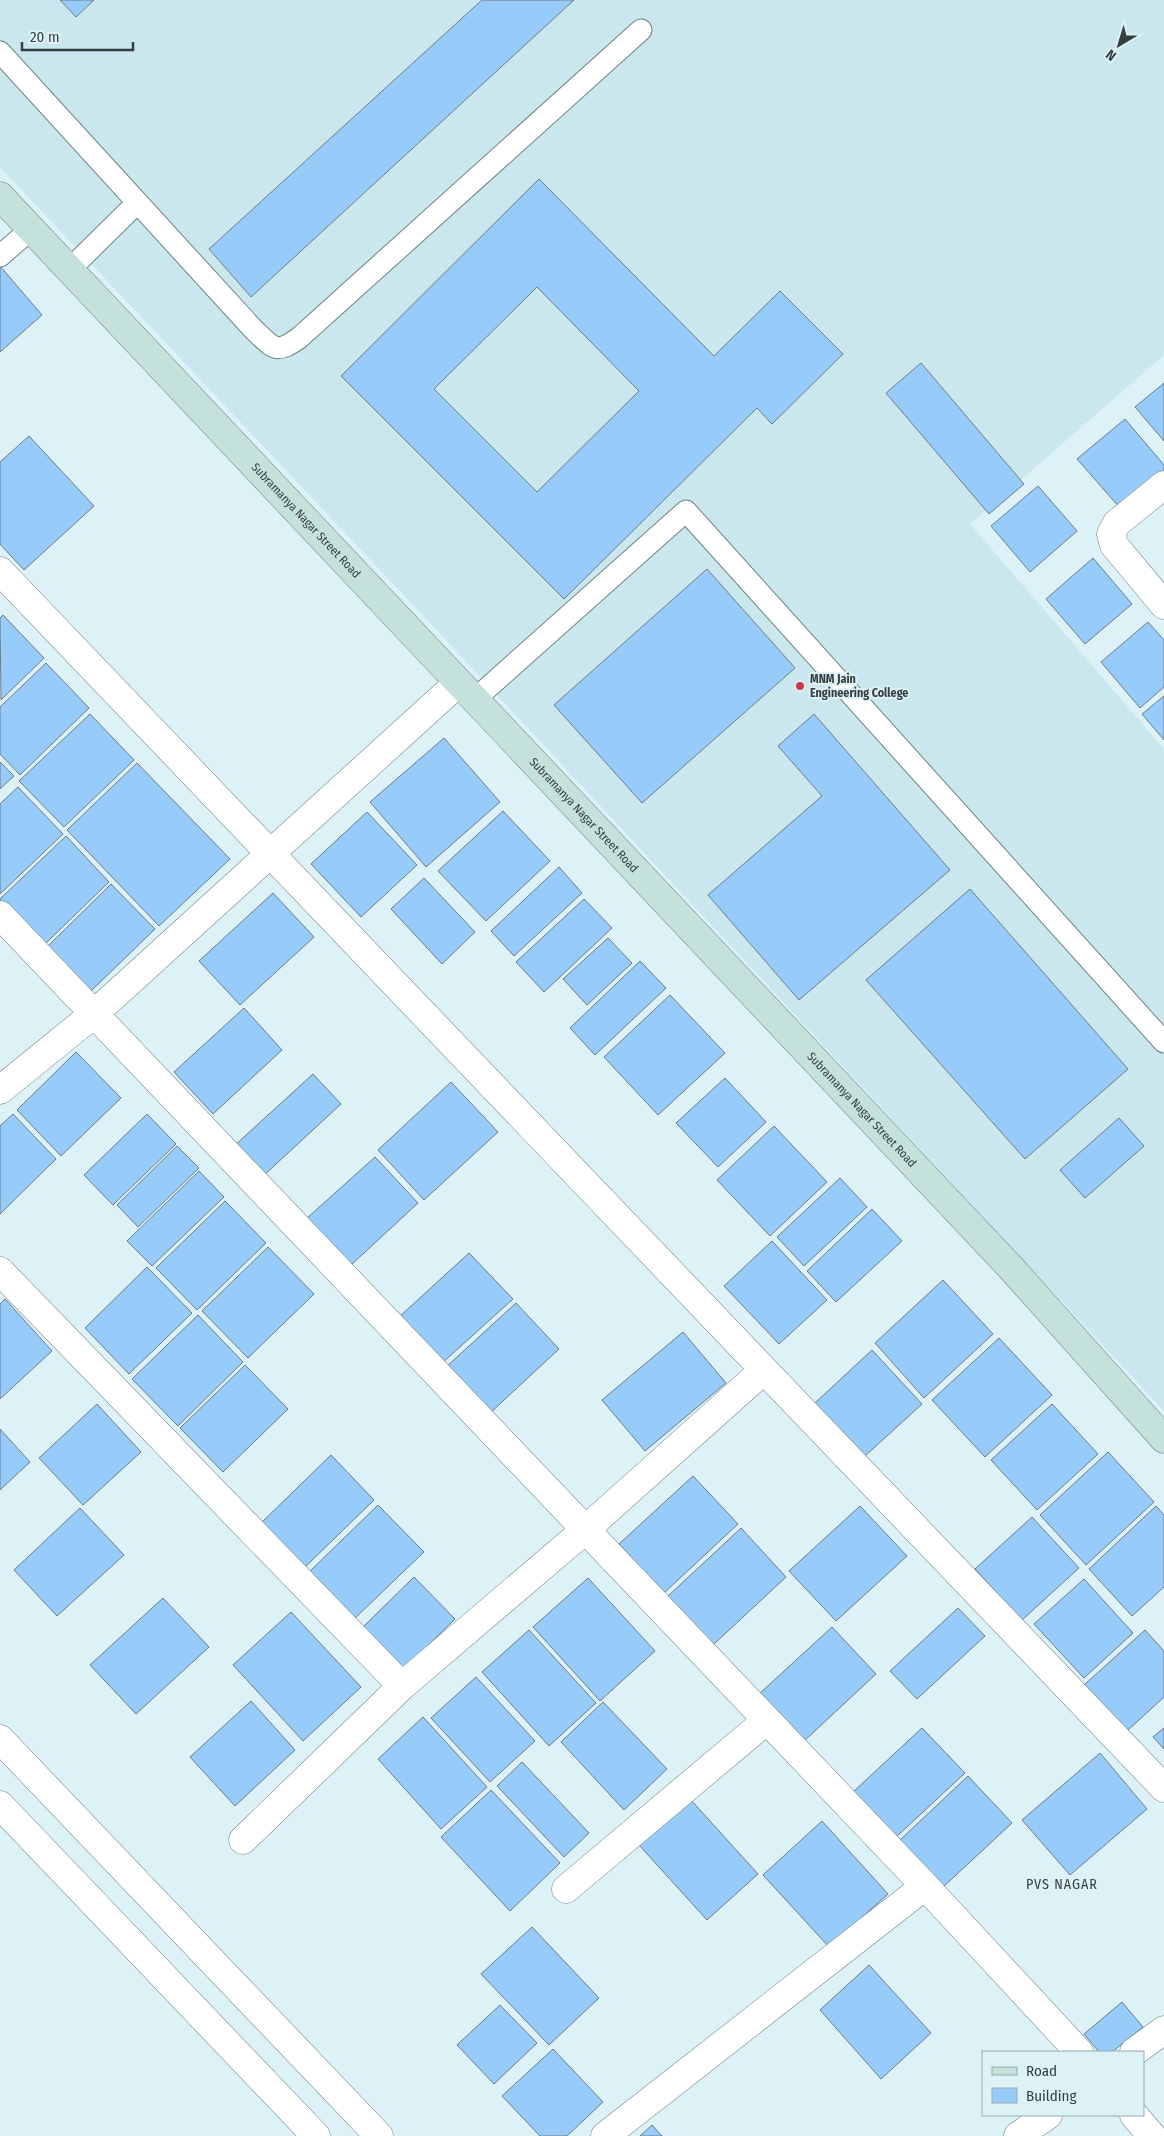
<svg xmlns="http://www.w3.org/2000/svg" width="1164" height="2136" viewBox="0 0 1164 2136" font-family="'Fira Sans Condensed',sans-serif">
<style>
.built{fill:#c9e7ed}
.building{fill:#97cbf9;stroke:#6e7b86;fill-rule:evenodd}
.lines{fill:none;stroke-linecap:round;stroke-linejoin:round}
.lane-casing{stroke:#6f8287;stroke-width:23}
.street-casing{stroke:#6f8287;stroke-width:29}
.secondary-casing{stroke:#6f8287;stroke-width:29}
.lane{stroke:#fff;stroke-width:21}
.street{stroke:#fff;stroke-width:28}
.secondary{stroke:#c4e1dc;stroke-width:28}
.poi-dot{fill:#c8384a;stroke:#ddf2f7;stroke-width:2}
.labels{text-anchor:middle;stroke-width:4;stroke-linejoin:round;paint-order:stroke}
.street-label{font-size:12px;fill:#363f40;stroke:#ddf2f7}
.poi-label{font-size:12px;font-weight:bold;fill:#363f40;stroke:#ddf2f7;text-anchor:start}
.neighbourhood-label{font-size:14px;letter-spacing:1px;fill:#363f40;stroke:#ddf2f7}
</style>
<rect width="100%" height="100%" fill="#ddf2f7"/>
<path class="built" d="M0,0H1164V355L970,524L1164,749V1411L431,624L0,167Z"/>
<path class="building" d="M60,0H94L76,17Z
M482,0H574L251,297L209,249Z
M539,179L714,356L780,291L843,354L772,424L757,408L564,599L341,376ZM537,287L639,391L537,492L434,389Z
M0,266L42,315L0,352Z
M921,363L1024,484L989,514L886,393Z
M1164,383V441L1135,407Z
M1125,419L1164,465V470L1120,508L1077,459Z
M29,436L94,506L24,570L0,544V462Z
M1038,486L1077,531L1030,572L991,526Z
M1093,558L1132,604L1085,644L1046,599Z
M707,569L795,668L642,803L554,705Z
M3,615L44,658L1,700L0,618Z
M1148,622L1164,640V687L1140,708L1101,662Z
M46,663L89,708L20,775L0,754V707Z
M1164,696V740L1142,714Z
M90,714L134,760L64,827L19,781Z
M814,714L950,870L799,1000L708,895L822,796L778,746Z
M444,738L500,802L426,867L370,802Z
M0,762L14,776L0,789Z
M137,763L230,859L159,926L67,830Z
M18,787L63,834L0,894V804Z
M503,811L550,861L486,921L438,871Z
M367,812L417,865L361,917L311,864Z
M66,836L109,882L43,946L0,902V899Z
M559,867L582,893L514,956L491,931Z
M424,878L475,932L442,964L391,909Z
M111,884L155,929L89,993L46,948Z
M970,889L1128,1069L1025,1159L866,980Z
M273,893L314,937L240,1005L199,961Z
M584,899L612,928L544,992L516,962Z
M608,938L632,963L587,1005L563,979Z
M640,961L666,988L595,1055L570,1028Z
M670,995L725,1053L658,1115L604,1057Z
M244,1008L282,1050L213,1114L174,1072Z
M76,1052L121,1098L61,1156L17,1110Z
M313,1074L341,1104L262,1177L233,1147Z
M725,1078L766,1122L718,1167L676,1123Z
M451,1082L498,1132L424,1200L378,1150Z
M13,1114L56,1159L0,1214V1126Z
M147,1114L176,1144L113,1205L84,1175Z
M1119,1118L1144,1146L1085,1198L1060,1170Z
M774,1126L827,1182L770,1236L717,1180Z
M177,1146L199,1168L138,1227L117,1205Z
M375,1157L418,1203L350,1266L306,1219Z
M199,1171L224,1197L152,1266L127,1241Z
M840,1178L867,1207L804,1266L777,1237Z
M225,1201L266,1243L197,1310L156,1268Z
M872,1209L902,1241L836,1302L807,1271Z
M772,1241L827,1300L779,1344L724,1286Z
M268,1247L314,1294L248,1358L202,1311Z
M469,1253L513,1299L441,1364L398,1318Z
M147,1267L192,1313L129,1374L85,1328Z
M943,1280L993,1334L924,1398L875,1343Z
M5,1299L52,1351L0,1399V1304Z
M516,1303L559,1349L488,1415L445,1368Z
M198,1315L243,1362L178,1426L132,1379Z
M683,1332L726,1383L645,1451L602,1400Z
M999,1338L1052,1395L985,1457L932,1400Z
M872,1350L922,1404L864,1457L815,1403Z
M245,1365L288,1409L223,1472L180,1428Z
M97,1404L141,1452L83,1505L39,1458Z
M1052,1404L1098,1454L1037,1510L991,1460Z
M0,1429L30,1462L0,1490Z
M1108,1452L1154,1502L1086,1565L1040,1515Z
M331,1455L374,1500L302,1570L259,1525Z
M693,1476L738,1524L664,1593L619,1544Z
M378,1505L424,1552L352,1621L306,1575Z
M860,1506L907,1556L836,1621L789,1571Z
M1156,1506L1164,1515V1587L1132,1616L1089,1569Z
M80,1508L124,1555L57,1616L14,1570Z
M1032,1517L1079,1568L1022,1620L975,1569Z
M741,1528L786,1577L712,1646L667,1597Z
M414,1577L455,1619L404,1669L363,1627Z
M588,1578L655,1651L600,1701L533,1627Z
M1084,1579L1133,1633L1084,1678L1034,1624Z
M163,1598L209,1647L136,1714L90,1665Z
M958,1608L985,1636L917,1699L890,1671Z
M291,1612L361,1687L303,1741L233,1665Z
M832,1627L876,1674L802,1743L758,1695Z
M529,1630L596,1703L549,1746L482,1672Z
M1145,1630L1164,1651V1697L1127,1731L1084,1685Z
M476,1677L535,1741L490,1782L431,1718Z
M251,1701L295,1750L235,1806L190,1757Z
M603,1702L667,1769L624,1810L561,1742Z
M423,1717L487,1787L441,1829L378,1759Z
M922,1728L965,1773L894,1839L852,1793Z
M1164,1728V1749L1153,1737Z
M1100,1753L1147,1809L1070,1875L1022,1820Z
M522,1762L589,1833L564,1857L497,1786Z
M968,1776L1012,1823L942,1888L899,1841Z
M491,1790L560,1863L510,1911L441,1837Z
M690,1799L758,1874L707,1920L639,1845Z
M822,1821L888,1894L829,1947L763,1875Z
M532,1927L599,1998L549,2045L481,1974Z
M869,1965L931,2033L881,2079L820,2010Z
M1122,2002L1143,2027L1112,2052H1099L1084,2034Z
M500,2005L537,2043L494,2084L457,2045Z
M553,2049L603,2102L567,2136H540L502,2096Z
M652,2125L662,2136H640Z"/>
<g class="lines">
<g class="lane-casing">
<path id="lane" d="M0,52L254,330C274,348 275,355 299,338L641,30
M0,256L31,229
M70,269L137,203
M474,700L686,511L1164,1042"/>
</g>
<g class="street-casing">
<path id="street" d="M1164,485L1117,523L1111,534L1114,545L1164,605
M0,571L1164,1788
M0,915L925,1886L1079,2052
M0,1090L95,1013L458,683
M0,1271L402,1686
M0,1739L379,2136
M0,1805L316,2136
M243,1840L402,1686L585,1530L764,1370
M566,1889L767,1720
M1134,2052L1164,2030
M1134,2115L1152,2136
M605,2136L925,1886
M1018,2136L1048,2115"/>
</g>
<g class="secondary-casing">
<g id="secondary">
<path id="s1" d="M0,196L1012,1269L1164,1439"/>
</g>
</g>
<use href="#lane" class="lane"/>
<use href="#street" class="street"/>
<use href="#secondary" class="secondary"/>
</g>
<circle class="poi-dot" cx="800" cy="686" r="5"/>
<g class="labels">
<g class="street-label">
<text dy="4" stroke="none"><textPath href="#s1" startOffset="446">Subramanya Nagar Street Road</textPath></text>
<text dy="4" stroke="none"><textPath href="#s1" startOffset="851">Subramanya Nagar Street Road</textPath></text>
<text dy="4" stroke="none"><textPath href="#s1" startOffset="1256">Subramanya Nagar Street Road</textPath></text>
</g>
<g class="poi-label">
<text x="810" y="683">MNM Jain<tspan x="810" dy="14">Engineering College</tspan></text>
</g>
<g class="neighbourhood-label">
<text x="1062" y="1889">PVS NAGAR</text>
</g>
</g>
<rect x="982" y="2051" width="162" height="65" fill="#ddf2f7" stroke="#9aaaae"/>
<rect x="992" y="2067" width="25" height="8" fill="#c4e1dc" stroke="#9aaaae"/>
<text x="1026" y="2076" font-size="15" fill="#363f40">Road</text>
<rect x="992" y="2088" width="25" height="15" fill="#97cbf9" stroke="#9aaaae"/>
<text x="1026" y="2101" font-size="15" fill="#363f40">Building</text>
<g transform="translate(1119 45) rotate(218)" stroke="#ddf2f7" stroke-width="4" paint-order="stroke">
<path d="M0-4L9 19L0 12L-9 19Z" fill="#363f40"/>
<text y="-8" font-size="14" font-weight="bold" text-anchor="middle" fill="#363f40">N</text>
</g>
<path d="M22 42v8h111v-8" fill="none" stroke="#363f40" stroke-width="2.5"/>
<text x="30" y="42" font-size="15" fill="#363f40" stroke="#ddf2f7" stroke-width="4" paint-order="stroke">20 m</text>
</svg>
